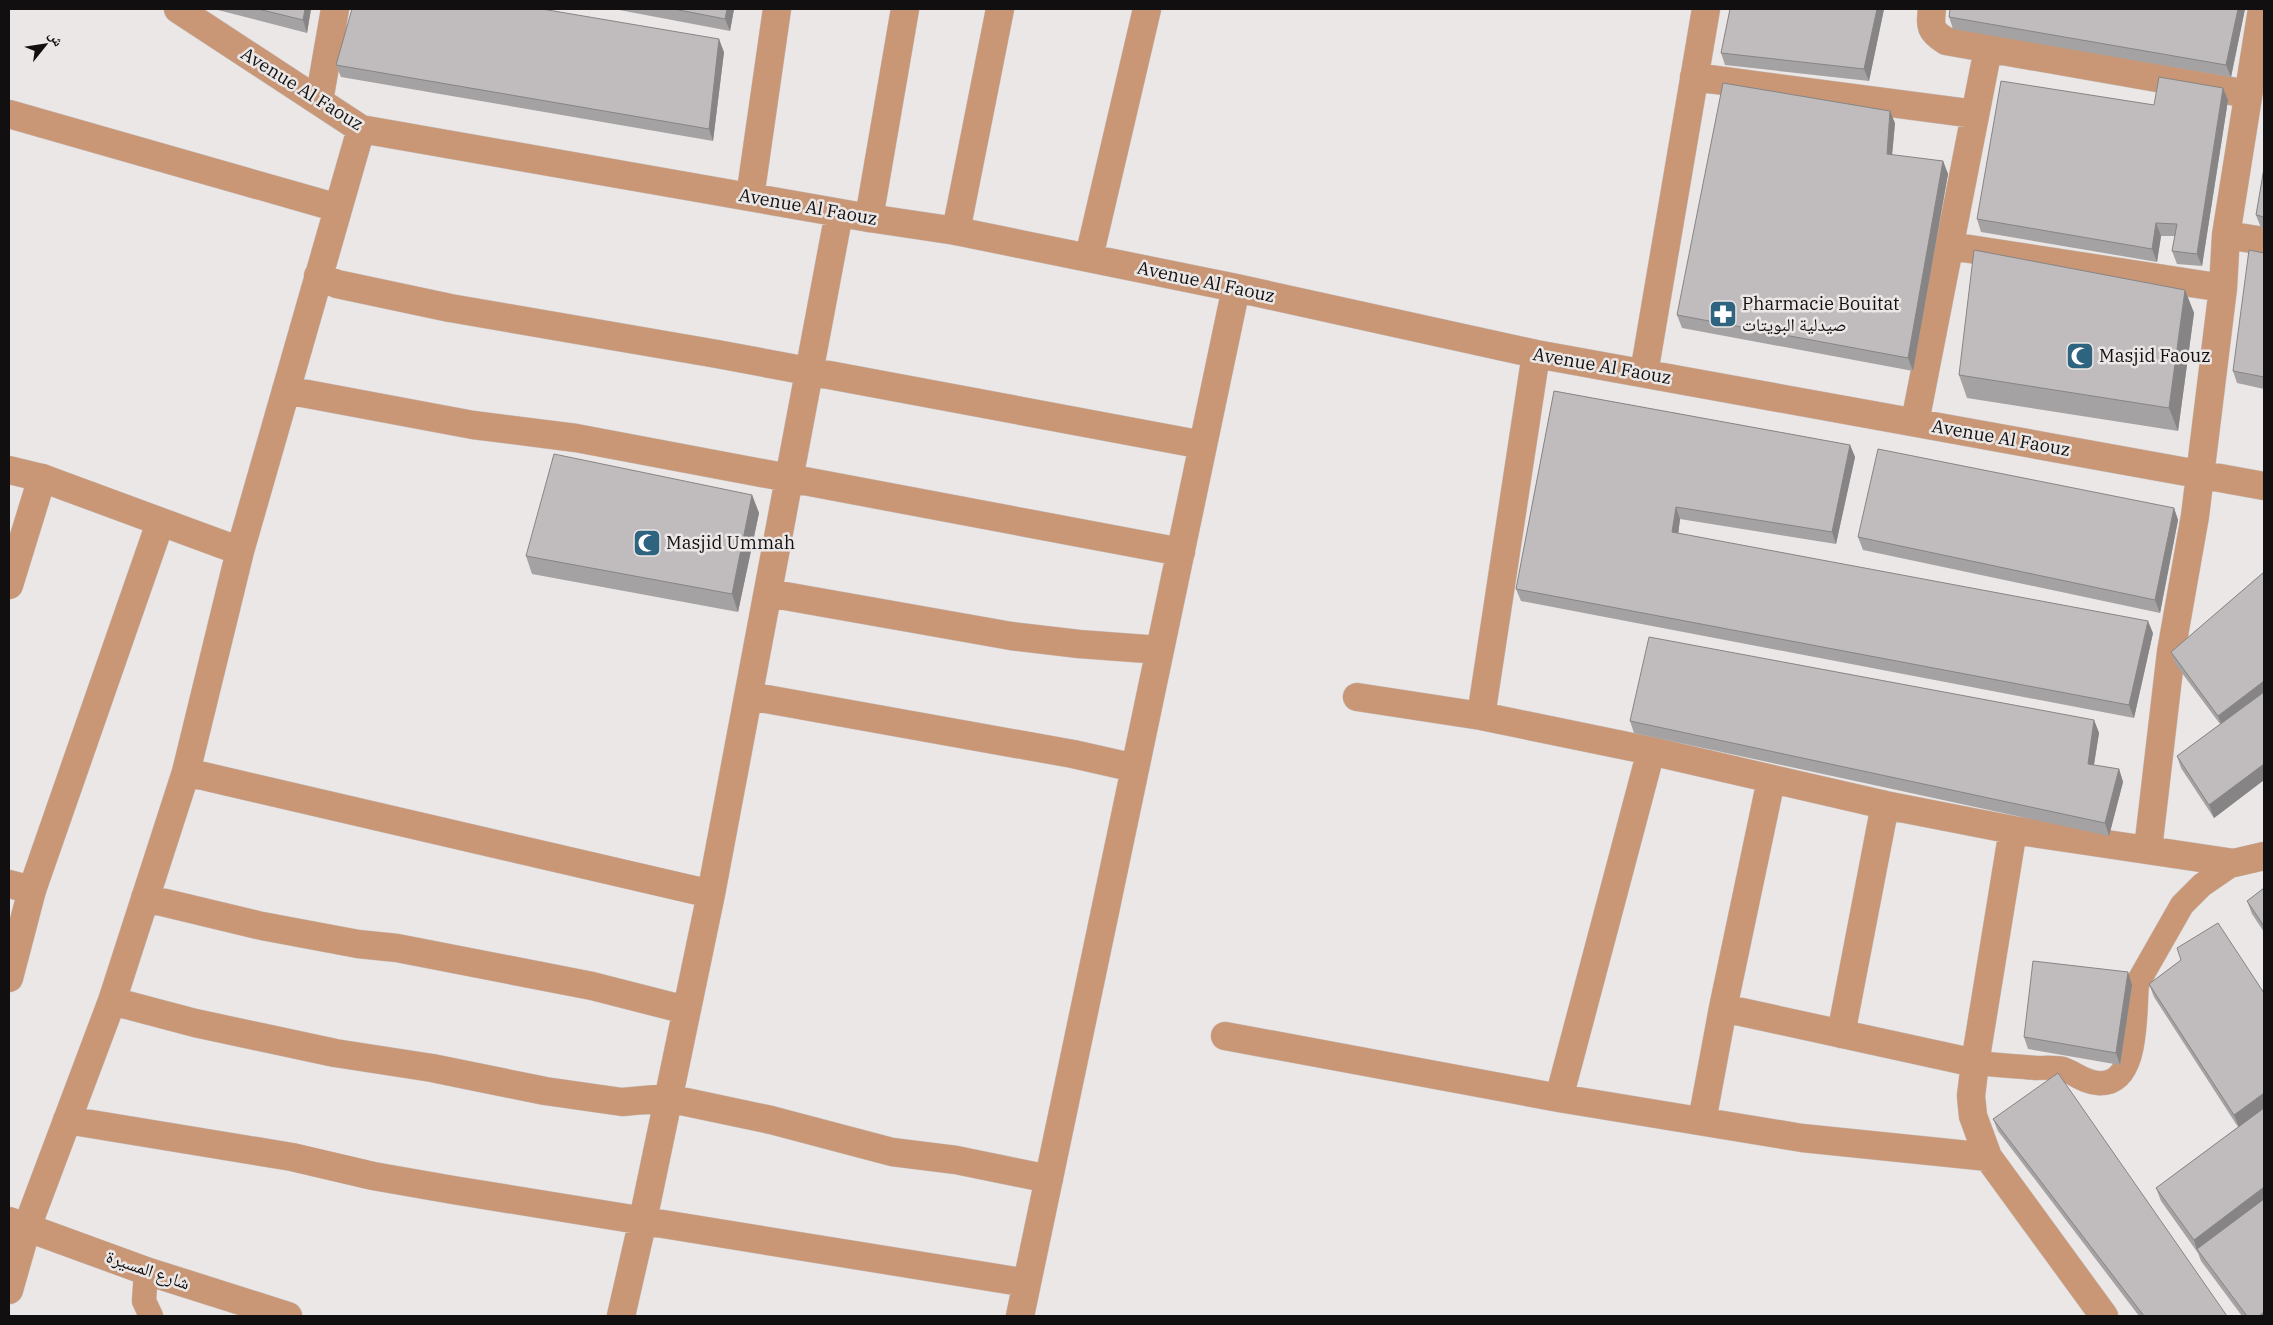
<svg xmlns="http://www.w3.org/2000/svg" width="2273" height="1325" viewBox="0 0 2273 1325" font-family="'IBM Plex Serif','Noto Naskh Arabic',serif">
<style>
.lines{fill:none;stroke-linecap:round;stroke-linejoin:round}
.service-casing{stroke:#c8c4c4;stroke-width:25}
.pedestrian-casing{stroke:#c8c4c4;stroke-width:29}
.minor-casing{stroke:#c8c4c4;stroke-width:29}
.tertiary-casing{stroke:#c8c4c4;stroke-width:29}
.service{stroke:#c99776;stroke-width:24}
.pedestrian{stroke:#c99776;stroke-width:28}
.minor{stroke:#c99776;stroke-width:28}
.tertiary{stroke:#c99776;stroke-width:28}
.wall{fill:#a5a2a3}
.shaded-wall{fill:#868484}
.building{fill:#c0bcbd;stroke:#868484}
.labels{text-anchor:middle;stroke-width:5;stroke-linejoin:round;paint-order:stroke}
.street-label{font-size:18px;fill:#110f0f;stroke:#ebe7e6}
.poi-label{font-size:18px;fill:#110f0f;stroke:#ebe7e6;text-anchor:start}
</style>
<rect width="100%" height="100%" fill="#ebe7e6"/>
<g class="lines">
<g class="service-casing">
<path id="service" d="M1975,1063C1996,1065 2016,1066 2036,1068C2045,1068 2055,1067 2063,1069C2075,1073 2083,1082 2098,1083C2140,1087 2134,1010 2137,984L2182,905L2202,885L2234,863
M146,1271L144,1301L151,1316"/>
</g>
<g class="pedestrian-casing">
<path id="pedestrian" d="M869,218L905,9
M956,231L1000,9
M9,585L42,478
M32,890L160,523"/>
</g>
<g class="minor-casing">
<path id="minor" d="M178,9L361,129L869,218L956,231L1236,288L1536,354L2264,486
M1932,9C1930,27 1930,31 1946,41L2248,94
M1694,77L1975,114
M319,101L335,9
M9,114L338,208
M750,197L777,9
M2226,235L2264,241
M1950,246L2223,288
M1089,257L1147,9
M318,276L337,284L450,308L717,354L1203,445
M1644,373L1706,9
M286,390L473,425L576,438L1181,552
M1915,422L1988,49
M9,470L42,478L240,551
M768,593L1011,636L1079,644L1160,650
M749,696L1073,754L1135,768
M1357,697L1481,716L1651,751L1885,805L2013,830L2234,863L2264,856
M1481,716L1536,354
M186,772L711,894
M2013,830L1975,1063L1971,1096L1973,1116L1988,1157L2104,1316
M2148,849L2171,652L2195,516L2223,288L2226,235L2262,9
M9,884L32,890L9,978
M145,898L262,926L358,944L397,948L592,986L686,1010
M112,1001L195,1023L335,1053L432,1068L545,1091L622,1102L667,1098L771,1120L892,1152L956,1160L1049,1179
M1723,1008L1975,1063
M1841,1034L1885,805
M1225,1036L1559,1098L1802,1138L1988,1157
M1559,1098L1651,751
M67,1120L292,1157L373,1176L453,1190L1027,1283
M1702,1121L1723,1008L1771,780
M9,1290L27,1227L112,1001L186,772L240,551L361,129
M621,1316L643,1220L711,894L839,213
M1020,1316L1236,288"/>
</g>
<g class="tertiary-casing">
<path id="tertiary" d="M9,1221L146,1271L288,1316"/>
</g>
<use href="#service" class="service"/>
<use href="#pedestrian" class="pedestrian"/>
<use href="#minor" class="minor"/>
<use href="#tertiary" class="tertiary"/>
</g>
<path class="wall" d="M214,9H311L307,33Z
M614,9H734L730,31Z
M1730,9H1884L1869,81L1725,65L1721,53Z
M1950,9H2245L2231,77L1953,29L1949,17Z
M724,52L713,141L341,77L336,65Z
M2223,88L2228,100L2202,266L2177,264L2172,251L2175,236H2161L2157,262L1981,232L1977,219L2154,105Z
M1895,123L1892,155L1943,161L1948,174L1913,371L1682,328L1677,315Z
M2264,168V228H2261L2256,215Z
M2264,253V389L2237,383L2233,371Z
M2185,290L2194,313L2178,431L1967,398L1959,375Z
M1554,391L1850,445L1855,457L1836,544L1680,519L1678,533L2153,633L2134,718L1521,601L1516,589Z
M752,495L759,513L738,612L532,574L526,556Z
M2174,508L2178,520L2160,613L1863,550L1858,537Z
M2264,572V780L2214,818L2181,768L2177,756L2220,724L2176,665L2171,652Z
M2094,720L2099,733L2094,765L2119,769L2123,782L2109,836L1634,733L1630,721Z
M2264,888V932L2252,914L2247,901Z
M2218,923L2264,1316H2242L2201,1261L2198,1253L2161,1201L2156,1188L2238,1127L2154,997L2149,984L2181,960Z
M2132,985L2120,1065L2028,1049L2024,1037Z
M1993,1119L2227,1316H2139L1998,1131Z"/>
<path class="shaded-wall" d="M305,9H311L307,33L303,20Z
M727,9H734L730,31L725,19Z
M1877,9H1884L1869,81L1864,69Z
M2238,9H2245L2231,77L2226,65Z
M719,39L724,52L713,141L709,129Z
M2223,88L2228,100L2202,266L2197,254Z
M1890,111L1895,123L1891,166L1887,154Z
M1943,161L1948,174L1913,371L1908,358Z
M2156,223L2161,236L2157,262L2152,249Z
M2185,290L2194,313L2178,431L2169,408Z
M1850,445L1855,457L1836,544L1832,532Z
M752,495L759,513L738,612L732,594Z
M1676,507L1680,519L1677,545L1672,532Z
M2174,508L2178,520L2160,613L2155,600Z
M2148,621L2153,633L2134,718L2129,705Z
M2264,681V697L2223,728L2218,716Z
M2094,720L2099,733L2092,776L2088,764Z
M2264,764V780L2214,818L2209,805Z
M2119,769L2123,782L2109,836L2105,823Z
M2128,972L2132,985L2120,1065L2116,1053Z
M2264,1093V1109L2239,1127L2234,1115Z
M2264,1187V1203L2197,1249L2198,1253L2194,1240Z
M2264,1312V1316H2259Z"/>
<path class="building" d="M258,9H305L303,20Z
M352,9H542L719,39L709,129L336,65Z
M674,9H727L725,19Z
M1730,9H1877L1864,69L1721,53Z
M1950,9H2238L2226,65L1949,17Z
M2159,77L2223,88L2197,254L2172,251L2177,224L2156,223L2152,249L1977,219L2001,81L2154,105Z
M1723,83L1890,111L1887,154L1943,161L1908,358L1677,315Z
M2264,168V217L2256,215Z
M1974,250L2185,290L2169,408L1959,375Z
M2249,250L2264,253V377L2233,371Z
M1554,391L1850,445L1832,532L1676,507L1672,532L2148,621L2129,705L1516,589Z
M1878,449L2174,508L2155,600L1858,537Z
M554,454L752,495L732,594L526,556Z
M2264,572V681L2218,716L2171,652Z
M1649,637L2094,720L2088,764L2119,769L2105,823L1630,721Z
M2264,692V764L2209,805L2177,756Z
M2264,888V926L2247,901Z
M2218,923L2264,993V1093L2234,1115L2149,984L2181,960L2177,948Z
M2033,961L2128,972L2116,1053L2024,1037Z
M2058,1073L2227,1316H2144L1993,1119Z
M2264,1108V1187L2194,1240L2156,1188Z
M2264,1199V1312L2259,1316H2247L2197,1249Z"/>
<defs>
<g id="pharmacy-square" transform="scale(1.4375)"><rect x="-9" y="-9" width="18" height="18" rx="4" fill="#2f6480" stroke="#ebe7e6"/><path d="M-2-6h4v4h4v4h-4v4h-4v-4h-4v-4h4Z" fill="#fff"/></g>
<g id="mosque-square" transform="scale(1.4375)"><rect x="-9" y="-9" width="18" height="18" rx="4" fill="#2f6480" stroke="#ebe7e6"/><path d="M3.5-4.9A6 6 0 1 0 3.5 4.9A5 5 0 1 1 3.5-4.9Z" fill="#fff"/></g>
</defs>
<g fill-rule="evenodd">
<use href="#pharmacy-square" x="1723" y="314"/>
<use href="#mosque-square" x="2080" y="356"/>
<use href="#mosque-square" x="647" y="543"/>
</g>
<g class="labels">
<g class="street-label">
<text transform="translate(302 89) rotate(32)" y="6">Avenue Al Faouz</text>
<text transform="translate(808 207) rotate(10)" y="6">Avenue Al Faouz</text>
<text transform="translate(1206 282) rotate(12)" y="6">Avenue Al Faouz</text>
<text transform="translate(1602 366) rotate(10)" y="6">Avenue Al Faouz</text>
<text transform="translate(2001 438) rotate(10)" y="6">Avenue Al Faouz</text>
<text transform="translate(148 1270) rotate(19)" y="6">شارع المسيرة</text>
</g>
<g class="poi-label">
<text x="1742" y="310">Pharmacie Bouitat<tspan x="1742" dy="21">صيدلية البويتات</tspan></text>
<text x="2099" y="362">Masjid Faouz</text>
<text x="666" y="549">Masjid Ummah</text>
</g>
</g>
<rect width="2273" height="1325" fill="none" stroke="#110f0f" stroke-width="20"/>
<g transform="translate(45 45) rotate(60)" stroke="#ebe7e6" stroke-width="4" paint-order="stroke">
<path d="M0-4L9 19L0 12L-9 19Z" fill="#110f0f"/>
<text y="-8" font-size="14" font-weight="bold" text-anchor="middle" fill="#110f0f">ش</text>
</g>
</svg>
